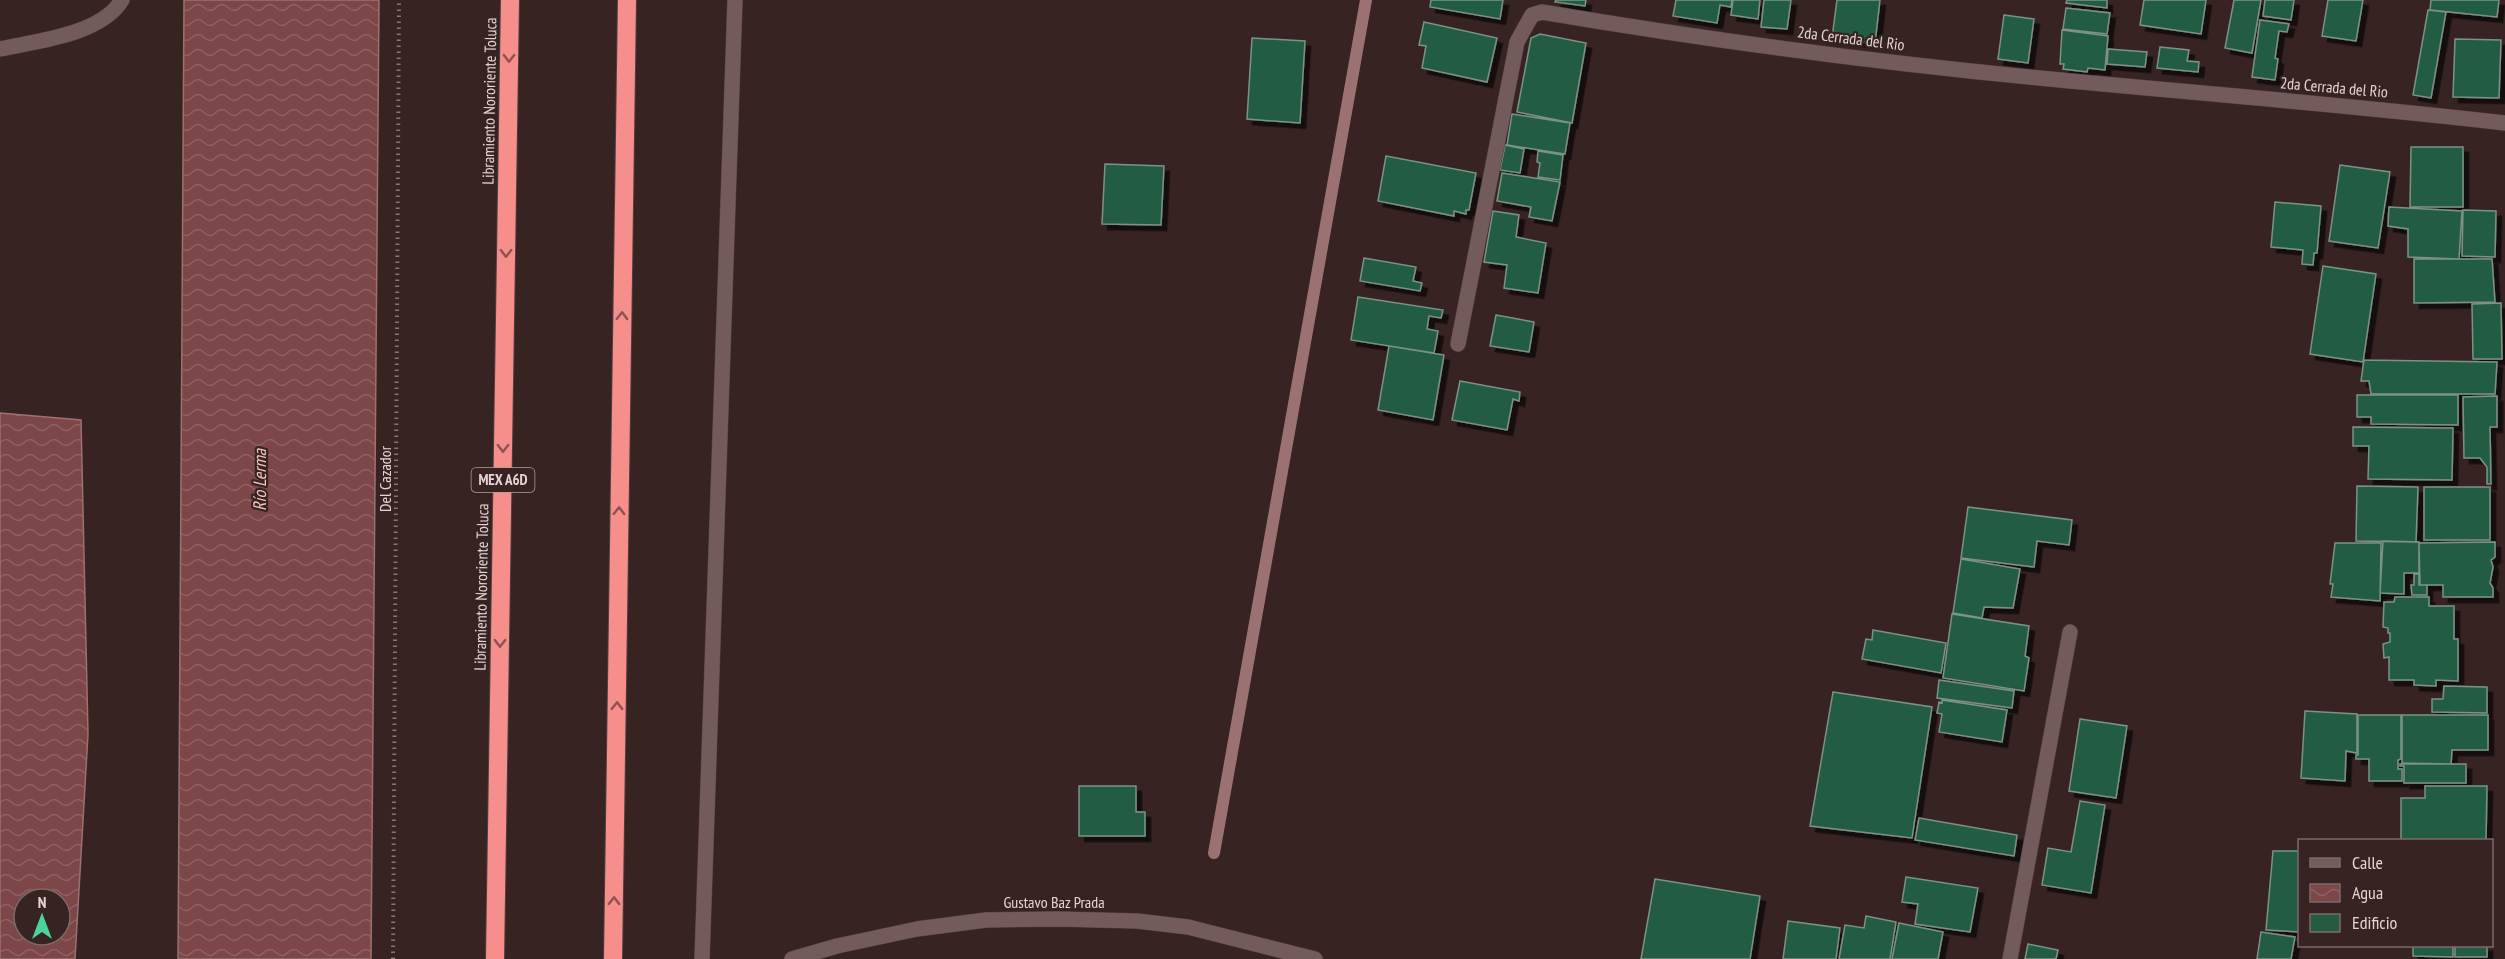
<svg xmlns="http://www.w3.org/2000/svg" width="2505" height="959" viewBox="0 0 2505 959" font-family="'PT Sans Narrow',sans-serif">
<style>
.water{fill:url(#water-waves);stroke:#9b7271;stroke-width:1.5;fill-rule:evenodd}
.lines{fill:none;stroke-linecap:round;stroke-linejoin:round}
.stream{stroke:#9b7271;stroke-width:12}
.building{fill:#245c43;stroke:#7b9286;stroke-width:1.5;filter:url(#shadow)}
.minor-casing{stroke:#514040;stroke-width:16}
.highway-casing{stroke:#514040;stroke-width:20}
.path{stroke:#877675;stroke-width:4;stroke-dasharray:1.5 4.5;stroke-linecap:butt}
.minor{stroke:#725b5a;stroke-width:15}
.highway{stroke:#f68e8c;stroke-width:18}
.oneway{stroke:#8d5352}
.labels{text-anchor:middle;stroke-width:4.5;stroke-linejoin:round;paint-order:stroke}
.shield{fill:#372322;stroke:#afa09f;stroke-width:1.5}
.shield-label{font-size:15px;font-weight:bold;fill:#e3d5d4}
.street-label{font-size:16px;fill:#e3d5d4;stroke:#372322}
.water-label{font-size:18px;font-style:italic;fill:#f7c2c0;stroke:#372322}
</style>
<defs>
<pattern id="water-waves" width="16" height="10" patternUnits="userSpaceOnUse" patternTransform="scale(1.5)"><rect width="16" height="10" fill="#7c4746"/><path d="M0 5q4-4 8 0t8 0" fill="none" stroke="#8e6160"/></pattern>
<filter id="shadow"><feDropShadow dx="5.5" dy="5.5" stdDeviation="0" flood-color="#0009"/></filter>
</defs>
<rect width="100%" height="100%" fill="#372322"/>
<path class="water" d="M184,0H379L371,959H178Z
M0,413L81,420L88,734L75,959H0ZM24,899H60V935H24Z"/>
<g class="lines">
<path class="stream" d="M1214,853L1366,0"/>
</g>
<path class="building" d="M1431,0H1503L1500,19L1430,7Z
M1556,0H1586L1585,6L1555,2Z
M1676,0H1732L1731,7L1720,5L1717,23L1673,16Z
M1733,0H1760L1758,19L1731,15Z
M1764,0H1791L1787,29L1761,27Z
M1837,0H1880L1875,43L1832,38Z
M2067,0H2107V8L2066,3Z
M2144,0H2206L2201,34L2140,25Z
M2234,0H2261L2252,53L2225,48Z
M2265,0H2294L2291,20L2263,16Z
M2328,0H2363L2356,41L2322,36Z
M2431,0H2499L2497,17L2430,10Z
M2066,8L2110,13L2107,34L2063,29Z
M2428,10L2446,12L2431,98L2413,95Z
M2004,15L2034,19L2028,63L1998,59Z
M2260,20L2289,24L2287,32L2279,31L2275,58L2278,59L2275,80L2252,77Z
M1424,22L1497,38L1487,82L1422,68L1426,46L1419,45Z
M2062,30L2108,36L2105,70L2088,68L2087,72L2063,69L2064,64H2060Z
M1540,34L1586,43L1572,123L1517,112L1531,38Z
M1252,38L1305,41L1300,123L1247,119Z
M2455,39L2501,40L2499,98L2453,97Z
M2160,47L2189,50L2187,61L2199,62L2198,72L2157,68Z
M2108,49L2147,52L2145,67L2107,64Z
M1512,114L1570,123L1565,154L1507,145Z
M1505,145L1524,149L1520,173L1500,170Z
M2411,147H2463V207H2410Z
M1538,151L1563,155L1560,180L1538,177L1540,163L1537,162Z
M1386,156L1476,173L1469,210H1466V214L1454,211V216L1378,201Z
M1105,164L1164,166L1161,225L1102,224Z
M2340,165L2390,172L2378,248L2329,241Z
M1502,173L1560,182L1552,221L1529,217L1531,207L1497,201Z
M2275,202L2321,206L2317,253H2314L2313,265L2302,264L2303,250L2271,247Z
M2389,207L2462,211L2459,259L2408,257V229L2388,226Z
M2463,210L2496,211L2495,257L2462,256Z
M1493,211L1519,215L1516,237L1546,243L1538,293L1504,288L1507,265L1484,262Z
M1364,258L1416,267L1413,281L1422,283L1420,291L1360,281Z
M2414,259H2492L2495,302L2414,303Z
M2323,266L2376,274L2363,362L2310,354Z
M1358,297L1443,310L1441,318L1429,316L1427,329L1438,331L1434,353L1351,340Z
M2501,303L2502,359H2473L2472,304Z
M1496,315L1534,322L1529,352L1490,346Z
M1389,346L1444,355L1433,420L1378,410Z
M2364,360L2497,362L2495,394H2371L2369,381H2361Z
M1460,381L1520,392L1519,401L1513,399L1507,430L1452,420Z
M2357,395H2458V425L2371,424V417H2357Z
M2497,396V427H2490L2491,484H2487V467L2480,458H2464L2463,397Z
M2353,427L2453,428L2452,480L2368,479L2369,446H2353Z
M2357,486L2418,487L2416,542L2356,541Z
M2424,487H2490V540H2424Z
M1968,507L2072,520L2069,545L2037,541L2034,567L1961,558Z
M2383,541L2419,542V573H2404V594L2380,593Z
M2495,542V557L2491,560L2493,567L2490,583L2493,588V597H2443V585H2420L2419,543Z
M2335,543H2381L2380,601L2331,597L2333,584H2330Z
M1961,559L2020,569L2013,608L1984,607L1982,618L1953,613Z
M2414,574H2419V585H2427V595H2412L2411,585H2414Z
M2395,597H2429V606H2454V639H2458V681L2436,680V686L2414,685V680H2389V657L2384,658L2383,644L2390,642V633H2388V628L2383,627L2384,602H2394Z
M1952,614L2029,626L2025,656L2029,658L2024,691L1943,678Z
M1873,630L1946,643L1941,673L1862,659L1866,639L1872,640Z
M1939,680L2014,691L2012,708L1937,698Z
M2444,686L2487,687V713L2432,712V699H2443Z
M1833,692L1932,707L1912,838L1810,826Z
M1942,700L2007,710L2002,742L1939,732L1942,714L1937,713L1939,702L1942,703Z
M2305,711L2357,714V753L2346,751L2345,781L2301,778Z
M2358,715H2401V759L2398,760V769H2402V781H2369V759H2356V755H2358Z
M2402,715H2488V750H2452L2451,764L2402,763Z
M2080,719L2127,726L2116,798L2069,791Z
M2400,764H2466V783H2404V766H2400Z
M1079,786H1136V812H1145V836H1079Z
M2425,786H2487L2486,840H2401V798H2425Z
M2080,801L2105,805L2091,893L2042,885L2048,848L2071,852Z
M1919,818L2017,835L2014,856L1915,840Z
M2273,851H2300V932L2266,930Z
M1906,877L1978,888L1970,932L1915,924L1918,904L1902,902Z
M1655,879L1760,896L1750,959H1641Z
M1866,916L1896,922L1890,959H1839L1845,925L1864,928Z
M1788,921L1840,928L1836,959H1783Z
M1899,923L1943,932L1938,959H1892Z
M2261,932L2295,937L2291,959H2257Z
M2028,944L2058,950L2056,959H2025Z
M2413,946H2453V957L2413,956Z
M2455,946H2487V957H2455Z"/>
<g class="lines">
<g class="minor-casing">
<path id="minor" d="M0,49C36,41 101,35 122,0
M1458,344L1517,42L1532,15L1542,12C1707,40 1873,62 2039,78C2195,93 2350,105 2505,123
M702,959L735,0
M792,959L837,946L917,929L986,920L1058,919L1137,921L1188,927L1315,959
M2010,959L2070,632"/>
</g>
<g class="highway-casing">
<path id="highway" d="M495,959L510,0
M613,959L627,0"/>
</g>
<path class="path" d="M393,959L399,0"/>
<use href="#minor" class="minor"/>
<use href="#highway" class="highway"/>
</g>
<defs><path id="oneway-chevron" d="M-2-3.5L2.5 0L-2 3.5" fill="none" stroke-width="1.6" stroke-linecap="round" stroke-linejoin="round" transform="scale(1.5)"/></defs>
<g class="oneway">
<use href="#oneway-chevron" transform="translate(509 58) rotate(91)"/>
<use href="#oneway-chevron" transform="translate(506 253) rotate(91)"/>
<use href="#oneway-chevron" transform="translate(622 316) rotate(-89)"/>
<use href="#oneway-chevron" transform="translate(503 448) rotate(91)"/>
<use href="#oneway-chevron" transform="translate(619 511) rotate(-89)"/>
<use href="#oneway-chevron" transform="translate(500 643) rotate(91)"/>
<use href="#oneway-chevron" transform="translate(617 706) rotate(-89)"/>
<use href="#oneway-chevron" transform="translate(614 901) rotate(-89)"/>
</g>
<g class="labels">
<rect class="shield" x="471.5" y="468" width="63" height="24" rx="4.5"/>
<g class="shield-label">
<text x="503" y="485">MEX A6D</text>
</g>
<g class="street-label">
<text transform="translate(1851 38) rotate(7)" y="6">2da Cerrada del Rio</text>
<text transform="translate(2334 87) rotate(5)" y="6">2da Cerrada del Rio</text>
<text transform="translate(489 101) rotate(-89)" y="6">Libramiento Nororiente Toluca</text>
<text transform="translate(385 479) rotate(-90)" y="6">Del Cazador</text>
<text transform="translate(481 587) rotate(-89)" y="6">Libramiento Nororiente Toluca</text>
<text x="1054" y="908">Gustavo Baz Prada</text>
</g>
<g class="water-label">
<text transform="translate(260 480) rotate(-90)" y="6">Río Lerma</text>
</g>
</g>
<rect x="2298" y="839" width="195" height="108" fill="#372322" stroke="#7c6a69" stroke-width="1.5"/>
<rect x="2310" y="858" width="30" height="9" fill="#725b5a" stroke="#7c6a69" stroke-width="1.5"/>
<text x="2352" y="869" font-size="18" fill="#e3d5d4">Calle</text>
<rect x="2310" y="884" width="30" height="18" fill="url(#water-waves)" stroke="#7c6a69" stroke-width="1.5"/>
<text x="2352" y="899" font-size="18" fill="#e3d5d4">Agua</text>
<rect x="2310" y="914" width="30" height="18" fill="#245c43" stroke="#7c6a69" stroke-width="1.5"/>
<text x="2352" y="929" font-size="18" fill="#e3d5d4">Edificio</text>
<g transform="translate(42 917)"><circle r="28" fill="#372322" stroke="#7c6a69" stroke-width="1.5"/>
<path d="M0-4.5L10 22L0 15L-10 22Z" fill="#4cd39b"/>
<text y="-9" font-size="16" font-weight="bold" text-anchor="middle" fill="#e3d5d4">N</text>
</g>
</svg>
